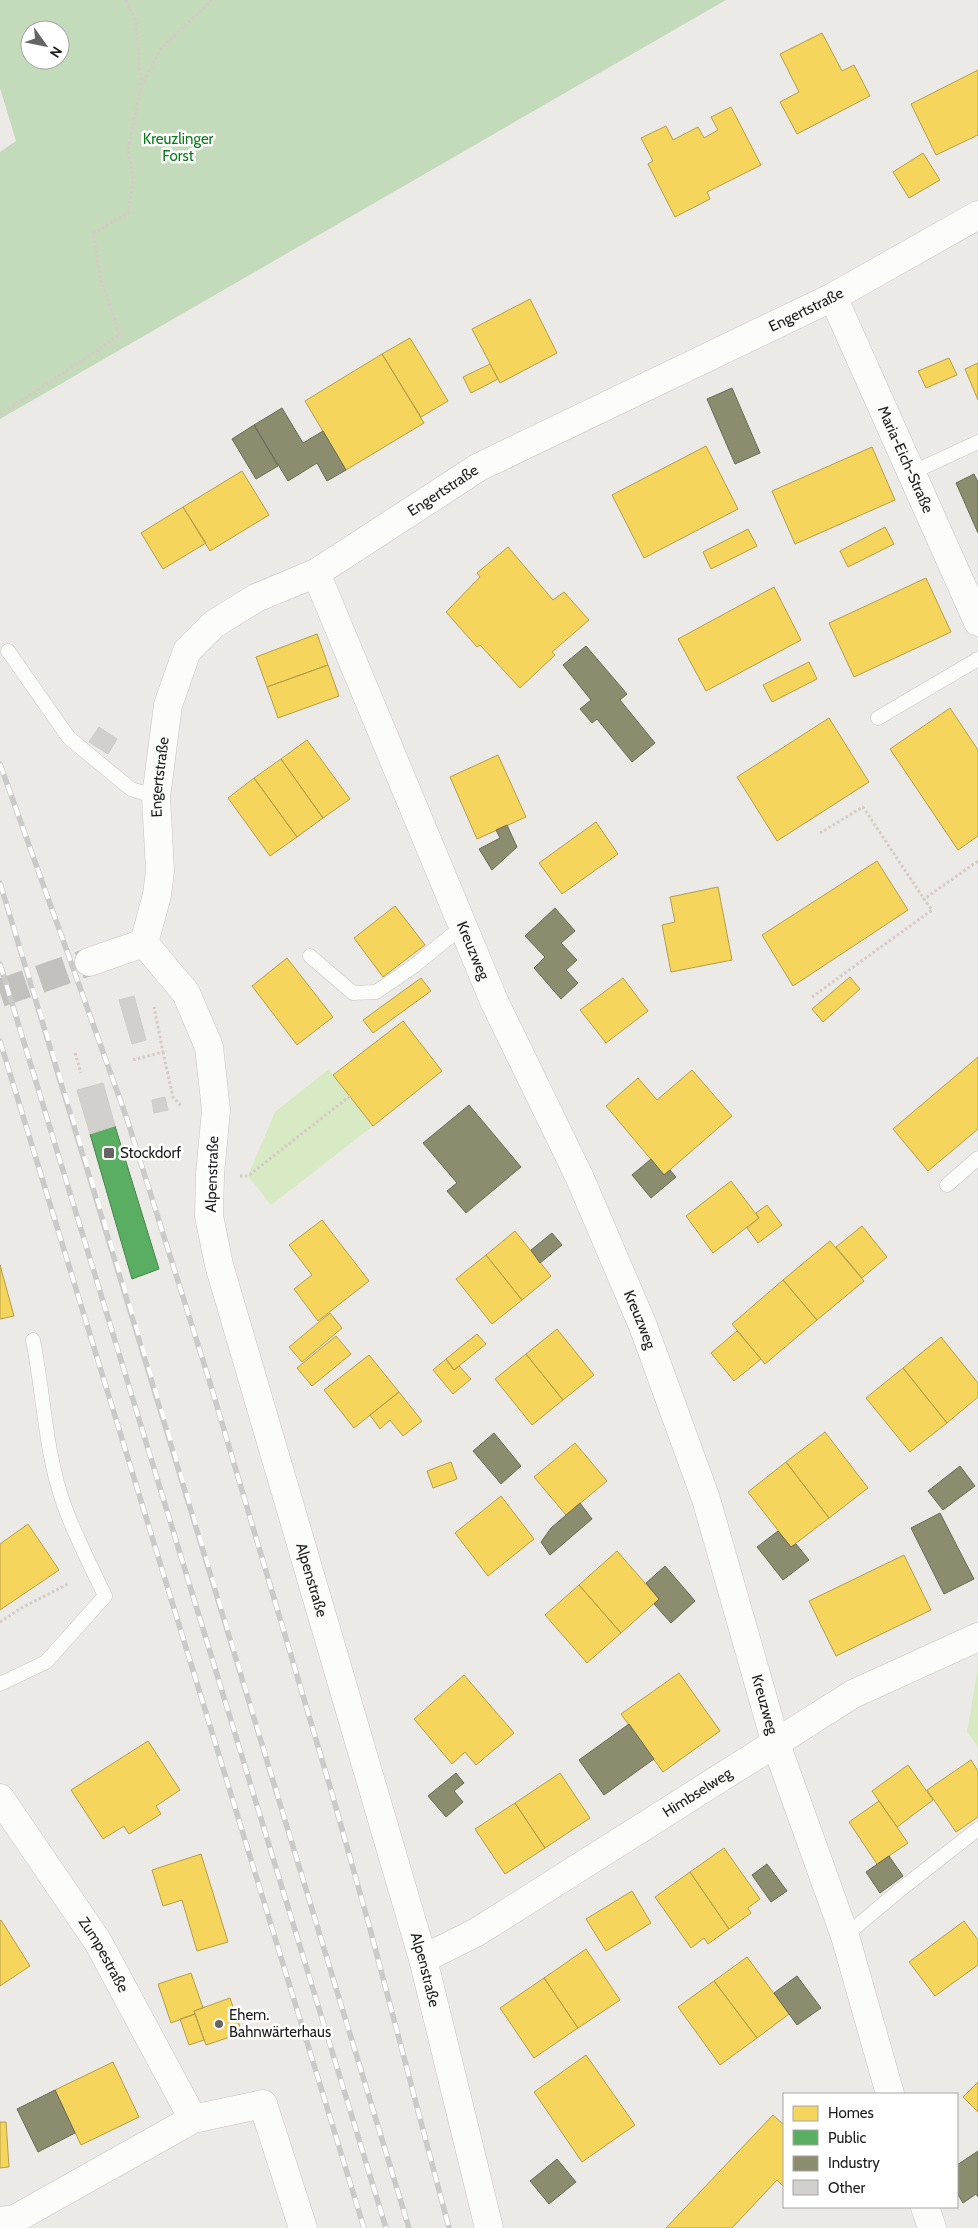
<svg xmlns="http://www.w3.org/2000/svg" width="978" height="2228" viewBox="0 0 978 2228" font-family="Cabin,sans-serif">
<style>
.grass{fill:#d7eac3}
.forest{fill:#c4dbbb;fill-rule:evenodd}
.homes{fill:#f6d55c;stroke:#b59e49}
.public{fill:#5aae61;stroke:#48824d}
.industry{fill:#8c8c6e;stroke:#6b6b56}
.building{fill:#d2d0cd;stroke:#cfcbc7}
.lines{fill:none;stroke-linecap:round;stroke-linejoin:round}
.minor-tunnel{stroke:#c3c1be;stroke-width:28;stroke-dasharray:28 14;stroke-linecap:butt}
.service-casing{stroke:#c4c4c2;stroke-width:15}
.minor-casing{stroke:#c4c4c2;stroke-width:29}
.path{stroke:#d7c9c5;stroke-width:3;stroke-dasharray:2.5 2.5;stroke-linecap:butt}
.service{stroke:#fcfcfb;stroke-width:14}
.minor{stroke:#fcfcfb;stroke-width:28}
.rail-casing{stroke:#cacac9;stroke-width:5.5}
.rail{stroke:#fff;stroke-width:4;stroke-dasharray:11;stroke-linecap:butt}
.poi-dot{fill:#656563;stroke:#fff;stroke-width:2}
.labels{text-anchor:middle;stroke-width:5;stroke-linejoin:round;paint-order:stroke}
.park-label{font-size:15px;fill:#097d19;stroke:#fff}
.street-label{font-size:15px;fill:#1d1d1d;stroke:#fff}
.poi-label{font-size:15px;fill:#1d1d1d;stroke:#fff;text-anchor:start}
</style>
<rect width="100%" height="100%" fill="#eceae6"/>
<path class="grass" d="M329,1069L373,1126L271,1205L248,1176L275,1112Z
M978,1667V1747L967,1732Z"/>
<path class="forest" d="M0,0H726L0,419V152L16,141L0,88ZM30,30H60V60H30Z"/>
<path class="homes" d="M822,33L842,71L854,65L870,96L797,134L780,102L799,92L780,54Z
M978,70V135L936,155L911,104Z
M731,107L761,165L707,192L710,199L675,217L648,164L653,161L641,138L666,126L673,140L698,127L704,138L718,130L711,117Z
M923,153L940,180L909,198L893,172Z
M530,299L557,353L500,383L472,329Z
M410,338L448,401L421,417L382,354Z
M382,354L424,423L346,470L305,401Z
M949,358L957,375L926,388L918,371Z
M978,363V400L965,369Z
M490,364L498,379L471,393L463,377Z
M706,446L738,509L644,558L612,495Z
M872,447L895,500L795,544L772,491Z
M242,471L269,515L210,551L183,507Z
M183,507L206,543L163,569L141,533Z
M885,527L894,544L848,567L840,551Z
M748,529L757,546L711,569L703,552Z
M508,547L553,600L564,592L589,620L552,652L555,655L520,688L480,645L477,647L446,612L480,577L477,573Z
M926,578L951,632L854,677L829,623Z
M774,587L801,640L706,691L678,639Z
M317,634L328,665L267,687L256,657Z
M809,662L817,679L772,702L763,685Z
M328,665L339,696L278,718L267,687Z
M950,708L978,750V836L958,850L890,749Z
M829,718L869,782L777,841L737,777Z
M307,740L350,799L323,818L281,759Z
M498,755L526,817L477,839L450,777Z
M281,759L323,818L297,837L254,778Z
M254,778L297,837L270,856L228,798Z
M596,822L618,854L562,894L539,863Z
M877,861L908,910L793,986L762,935Z
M718,887L732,960L671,972L662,925L675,922L670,897Z
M395,906L425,945L383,977L354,938Z
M287,958L333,1017L297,1045L252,986Z
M850,977L860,989L823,1022L812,1009Z
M421,978L431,991L373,1033L363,1020Z
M623,978L648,1011L606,1043L580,1010Z
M403,1021L442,1071L373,1126L333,1075Z
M978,1057V1129L928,1171L893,1129Z
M692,1070L732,1116L664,1175L606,1106L638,1078L657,1100Z
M731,1181L759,1218L713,1253L686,1216Z
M767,1205L782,1225L758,1243L747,1228L759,1218L756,1213Z
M322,1220L369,1281L318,1321L294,1289L312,1275L289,1245Z
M862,1226L887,1257L862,1278L836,1247Z
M515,1231L551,1276L522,1300L486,1255Z
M830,1241L864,1281L817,1320L783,1280Z
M486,1255L522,1300L492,1324L456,1279Z
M0,1265L14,1316L0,1319Z
M783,1280L817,1320L765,1364L732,1324Z
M330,1313L342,1328L302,1362L289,1347Z
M557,1329L594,1375L563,1400L526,1354Z
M737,1331L761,1359L734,1381L711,1353Z
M477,1334L486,1344L454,1370L446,1359Z
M336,1336L351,1354L312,1386L297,1368Z
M941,1337L978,1383V1397L947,1423L903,1368Z
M526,1354L563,1400L532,1425L495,1379Z
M369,1355L399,1392L354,1428L324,1390Z
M446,1359L454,1370L459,1366L471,1379L453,1394L433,1370Z
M903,1368L947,1423L910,1452L866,1398Z
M399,1392L422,1421L403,1436L390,1420L380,1429L370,1415Z
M825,1432L868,1488L829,1518L786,1462Z
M575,1443L607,1481L566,1515L534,1477Z
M451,1462L457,1479L433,1488L427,1471Z
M786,1462L829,1518L791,1547L748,1492Z
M501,1496L534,1539L488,1576L455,1533Z
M28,1524L59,1570L0,1610V1544Z
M617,1551L659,1599L621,1633L579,1585Z
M904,1555L931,1610L836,1656L809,1601Z
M579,1585L621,1633L587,1663L545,1615Z
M679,1673L720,1731L663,1772L621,1714Z
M464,1675L514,1733L476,1765L465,1752L452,1764L414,1719Z
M148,1741L180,1790L156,1806L161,1814L129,1834L124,1826L103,1839L71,1790Z
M971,1760L978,1771V1817L956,1832L927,1790Z
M908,1765L933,1800L897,1827L872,1791Z
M560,1773L590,1818L545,1848L515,1803Z
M879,1801L908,1843L877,1864L849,1822Z
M515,1803L545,1848L505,1874L475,1829Z
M724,1848L760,1899L748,1908L751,1913L729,1929L690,1872Z
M201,1854L228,1942L197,1951L182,1900L163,1906L152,1870Z
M690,1872L729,1929L708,1944L704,1938L691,1948L655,1897Z
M632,1891L651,1923L606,1951L586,1919Z
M1,1920L30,1966L0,1986V1921Z
M964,1921L978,1940V1965L935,1996L909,1962Z
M586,1949L620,2000L578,2028L544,1978Z
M747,1957L789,2014L757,2038L714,1981Z
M191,1973L203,2008L194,2011L195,2014L171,2023L158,1984Z
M544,1978L578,2028L534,2058L500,2008Z
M714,1981L757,2038L720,2065L678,2007Z
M230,1998L242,2033L206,2045L194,2011Z
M195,2014L204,2040L189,2045L180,2019Z
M586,2055L635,2125L582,2162L534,2092Z
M113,2062L139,2117L81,2145L55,2090Z
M978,2082V2112L963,2097Z
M773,2115L784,2125V2187L777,2180L732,2228H666Z
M0,2122H6L9,2167L0,2168Z"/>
<path class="public" d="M115,1126L159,1269L132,1279L90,1134Z"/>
<path class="industry" d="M732,388L760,453L735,464L707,399Z
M282,408L303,443L323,431L346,470L327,481L317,463L288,481L254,425Z
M254,425L278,466L256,479L232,439Z
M974,474L978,482V533L956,483Z
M586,646L627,694L620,700L655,743L632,762L597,719L592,723L580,709L591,700L563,665Z
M507,825L517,847L492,870L479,849L500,838L496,830Z
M555,908L575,931L561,943L577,960L566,970L578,983L561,999L534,968L545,957L525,936Z
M469,1105L521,1167L466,1213L447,1191L457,1183L423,1143Z
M651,1159L664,1175L670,1170L676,1177L651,1198L632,1175Z
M552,1233L562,1245L540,1263L531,1250Z
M494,1433L521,1466L501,1484L473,1451Z
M960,1466L975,1486L943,1510L928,1491Z
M580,1503L592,1519L550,1555L541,1542L551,1528Z
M940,1513L974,1579L944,1594L911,1528Z
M778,1531L791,1547L796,1544L809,1560L783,1580L757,1547Z
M665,1566L695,1601L671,1623L654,1604L659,1599L646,1583Z
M629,1724L654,1759L604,1795L579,1760Z
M456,1773L464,1783L454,1791L463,1802L446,1817L428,1796Z
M889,1856L903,1876L880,1893L866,1872Z
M767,1864L787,1891L771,1902L752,1875Z
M797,1976L821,2008L797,2025L774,1993Z
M55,2090L75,2133L38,2152L17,2109Z
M978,2151V2197L976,2194L963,2203L957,2193V2165Z
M557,2159L576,2182L549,2204L530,2181Z"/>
<path class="building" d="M99,727L117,739L108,754L89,742Z
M134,996L146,1040L132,1044L119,1000Z
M103,1083L115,1126L90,1134L77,1090Z
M165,1097L168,1110L154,1113L152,1100Z"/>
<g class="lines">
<path class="minor-tunnel" d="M0,993L89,962"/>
<g class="service-casing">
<path id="service" d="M911,473L978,442
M8,651L69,738L131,789L156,797
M878,718L978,659
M310,956L353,993L376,992L414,966L463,926
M947,1185L978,1158
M0,1684L46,1662L105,1596C91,1566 75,1536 64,1505C45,1452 44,1395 33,1340
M845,1936L901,1889L978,1829"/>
</g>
<g class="minor-casing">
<g id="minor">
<path id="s1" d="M833,297L978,622"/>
<path id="s2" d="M316,573L494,1001L579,1176L643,1326L706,1499L776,1744L845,1936L890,2094"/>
<path id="s3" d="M144,943L186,993L209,1047L216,1110L210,1174L209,1216L219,1265L423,1959L489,2228"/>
<path id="s4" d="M144,943L157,895L160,871L156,797L168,705L187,651L214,624L256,598L316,573L479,467L833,297L978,215"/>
<path d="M89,962L144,943"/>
<path id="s5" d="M0,1798L98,1942L193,2119"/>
<path id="s6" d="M423,1959L477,1932L853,1694L978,1637"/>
<path d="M925,2207L932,2228"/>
<path d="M0,2221L15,2219L193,2119L263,2104L303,2228"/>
</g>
</g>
<path class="path" d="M126,0L136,22L141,87
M0,415L120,335L101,281L93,233L128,213L133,179L128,148L141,87L161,48L212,0
M820,833L863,807L924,899
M812,997L932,910L924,899L978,861
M163,1052L173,1097L182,1107
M75,1053L81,1073
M133,1060L163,1052L154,1007
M240,1176H248L350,1096
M0,1622L23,1607L70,1583"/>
<use href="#service" class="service"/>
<use href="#minor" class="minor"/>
<g class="rail-casing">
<path id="rail" d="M0,764L127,1119L211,1386L331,1790L369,1925L449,2228
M0,883C139,1331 272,1780 409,2228
M0,964L386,2228
M0,1041L364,2228"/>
</g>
<use href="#rail" class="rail"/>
</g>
<g class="poi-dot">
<rect x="103" y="1147" width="12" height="12" rx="2.5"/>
<circle cx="219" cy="2024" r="5"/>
</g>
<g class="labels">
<g class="park-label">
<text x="178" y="144">Kreuzlinger<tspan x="178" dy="17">Forst</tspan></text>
</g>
<g class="street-label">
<text dy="5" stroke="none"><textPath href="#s4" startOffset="1008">Engertstraße</textPath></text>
<text dy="5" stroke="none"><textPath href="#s1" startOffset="178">Maria-Eich-Straße</textPath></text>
<text dy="5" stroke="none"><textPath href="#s4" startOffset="602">Engertstraße</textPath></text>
<text dy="5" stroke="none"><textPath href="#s4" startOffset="168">Engertstraße</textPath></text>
<text dy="5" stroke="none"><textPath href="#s2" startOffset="409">Kreuzweg</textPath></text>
<text transform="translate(212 1174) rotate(-88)" y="5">Alpenstraße</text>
<text dy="5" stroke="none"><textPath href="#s2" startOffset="814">Kreuzweg</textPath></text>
<text dy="5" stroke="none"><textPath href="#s3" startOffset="672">Alpenstraße</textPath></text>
<text dy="5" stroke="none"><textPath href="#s2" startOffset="1219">Kreuzweg</textPath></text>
<text dy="5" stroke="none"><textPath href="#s6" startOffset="321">Himbselweg</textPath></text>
<text dy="5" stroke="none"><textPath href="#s5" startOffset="188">Zumpestraße</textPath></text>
<text dy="5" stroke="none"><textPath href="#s3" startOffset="1078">Alpenstraße</textPath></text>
</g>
<g class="poi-label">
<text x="120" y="1158">Stockdorf</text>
<text x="229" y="2020">Ehem.<tspan x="229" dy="17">Bahnwärterhaus</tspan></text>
</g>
</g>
<rect x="783" y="2093" width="175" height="115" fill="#ffffff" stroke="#a5a5a5"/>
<rect x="793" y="2106" width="25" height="15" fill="#f6d55c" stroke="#a5a5a5"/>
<text x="828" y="2118" font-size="15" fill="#1d1d1d">Homes</text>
<rect x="793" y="2130" width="25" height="15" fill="#5aae61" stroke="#a5a5a5"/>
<text x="828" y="2143" font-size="15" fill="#1d1d1d">Public</text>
<rect x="793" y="2156" width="25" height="15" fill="#8c8c6e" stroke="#a5a5a5"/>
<text x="828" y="2168" font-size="15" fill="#1d1d1d">Industry</text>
<rect x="793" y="2180" width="25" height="15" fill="#d2d0cd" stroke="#a5a5a5"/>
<text x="828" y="2193" font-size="15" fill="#1d1d1d">Other</text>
<g transform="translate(45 45) rotate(123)"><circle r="24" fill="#ffffff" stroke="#a5a5a5"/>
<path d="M0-4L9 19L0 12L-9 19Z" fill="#656563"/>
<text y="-8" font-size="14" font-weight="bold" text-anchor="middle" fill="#1d1d1d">N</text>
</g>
</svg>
